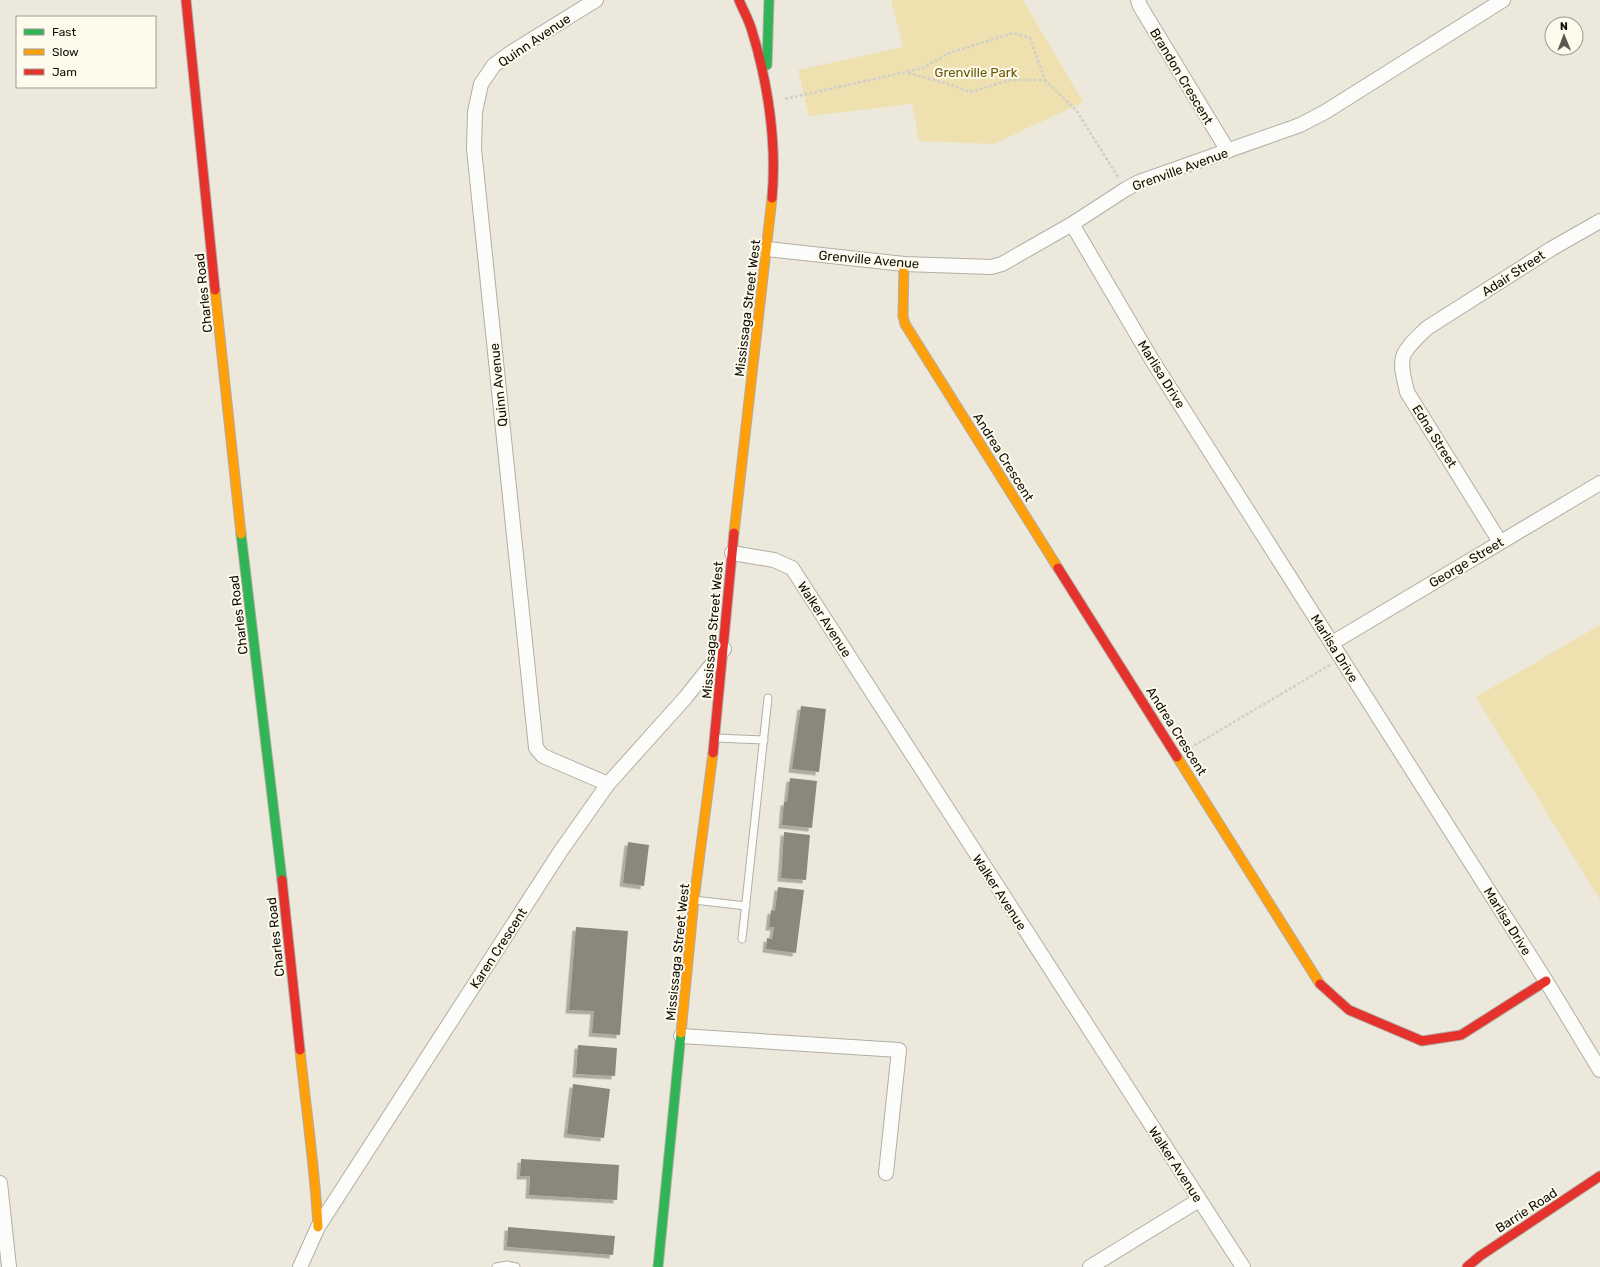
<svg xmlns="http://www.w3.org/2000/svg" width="1600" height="1267" viewBox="0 0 1600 1267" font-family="Rubik,sans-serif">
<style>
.green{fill:#efe1af}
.building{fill:#8a877d;filter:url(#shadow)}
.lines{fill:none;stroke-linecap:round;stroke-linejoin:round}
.lane-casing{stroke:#b1aea4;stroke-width:9}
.street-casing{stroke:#b1aea4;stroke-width:16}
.fast-casing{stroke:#b1aea4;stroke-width:11}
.slow-casing{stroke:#b1aea4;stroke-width:11}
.jam-casing{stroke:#b1aea4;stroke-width:11}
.path{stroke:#cfcfcb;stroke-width:2.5;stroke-dasharray:3 2;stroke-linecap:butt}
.lane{stroke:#fcfcfa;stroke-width:7}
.street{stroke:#fcfcfa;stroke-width:14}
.fast{stroke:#30b455;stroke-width:9}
.slow{stroke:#ff9f0a;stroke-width:9}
.jam{stroke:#e5322d;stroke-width:9}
.labels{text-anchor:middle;stroke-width:4;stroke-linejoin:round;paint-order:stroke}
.street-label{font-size:13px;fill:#0e0c05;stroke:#fefaec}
.park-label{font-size:13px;fill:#685506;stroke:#fefaec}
</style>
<defs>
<filter id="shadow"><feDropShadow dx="-3.5" dy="3.5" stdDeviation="0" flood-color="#0004"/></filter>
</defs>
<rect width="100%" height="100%" fill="#ece9dc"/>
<path class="green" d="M891,0H1023L1083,102L994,144L919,141L912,104L809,116L798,70L903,47Z
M1600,625V900L1476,697Z"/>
<path class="building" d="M801,706L826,709L819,772L792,769Z
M790,778L817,781L812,828L782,825L784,802H787Z
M784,832L810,835L806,880L781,878Z
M628,842L649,845L644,886L623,883Z
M778,887L804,890L796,953L766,949L767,938L772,939L774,927H769L771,910L775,911Z
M576,927L628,931L620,1035L592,1033L594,1011L569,1010Z
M578,1045L617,1048L615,1076L576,1074Z
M573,1084L610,1089L604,1138L567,1134Z
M521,1159L619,1165L617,1200L529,1195L530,1176H520Z
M508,1227L615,1236L613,1255L507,1247Z"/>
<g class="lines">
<g class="lane-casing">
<path id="lane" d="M715,738L764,740
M694,900L746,906
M742,939L768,698
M496,1267L507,1265L516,1267"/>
</g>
<g class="street-casing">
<path id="street" d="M596,0L512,52L494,65L481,84L475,112L474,149L536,748L543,756L608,784
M1138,0L1140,6L1228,151
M1072,224L1152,360L1546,981L1600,1070
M767,249L904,264L991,267L1002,264L1072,224L1126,189L1139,182L1300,125L1325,112L1503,0
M1500,542L1407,392C1405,381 1400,368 1403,357C1405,348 1420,335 1427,328L1551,249L1600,221
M732,553L774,560L792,568L1243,1267
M1332,643L1600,483
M681,1036L899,1050L886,1173
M0,1183L9,1267
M300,1267L318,1227L560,852L608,784L686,697L724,649
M1090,1267L1199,1200"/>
</g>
<g class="fast-casing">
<path id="fast" d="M767,65L769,0
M241,534L282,880
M658,1267L681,1033"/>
</g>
<g class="slow-casing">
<path id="slow" d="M904,264L903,316L905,324L1058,568
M215,290L241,534
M734,533L772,198
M1177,757L1320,984
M681,1033L694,900L713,753
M300,1050C306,1109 315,1168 318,1227"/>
</g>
<g class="jam-casing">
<path id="jam" d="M186,0L215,290
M739,0C743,10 749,20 752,31C768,83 777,143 772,198
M1058,568L1177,757
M713,753L734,533
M282,880L300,1050
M1320,984L1349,1010L1422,1041L1461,1035L1546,981
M1467,1267L1480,1256L1600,1176"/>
</g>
<path class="path" d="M908,73L949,84L970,92L1011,80H1045
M785,99L923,68L949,53L1013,33L1030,38L1045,80L1076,110L1118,177
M1190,748L1330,665"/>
<use href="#lane" class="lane"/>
<use href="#street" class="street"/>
<use href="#fast" class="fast"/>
<use href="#slow" class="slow"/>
<use href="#jam" class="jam"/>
</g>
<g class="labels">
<g class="street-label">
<text transform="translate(534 40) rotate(-34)" y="5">Quinn Avenue</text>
<text transform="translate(1182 76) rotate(59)" y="5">Brandon Crescent</text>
<text transform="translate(1180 169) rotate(-20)" y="5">Grenville Avenue</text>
<text transform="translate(869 259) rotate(5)" y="5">Grenville Avenue</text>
<text transform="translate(1513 273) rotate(-33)" y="5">Adair Street</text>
<text transform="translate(203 293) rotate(-96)" y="5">Charles Road</text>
<text transform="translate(747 308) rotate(-83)" y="5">Mississaga Street West</text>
<text transform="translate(1162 374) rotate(58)" y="5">Marlisa Drive</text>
<text transform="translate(498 385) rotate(-96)" y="5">Quinn Avenue</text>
<text transform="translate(1435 436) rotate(58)" y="5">Edna Street</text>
<text transform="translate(1004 457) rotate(58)" y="5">Andrea Crescent</text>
<text transform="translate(1466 562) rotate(-31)" y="5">George Street</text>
<text transform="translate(238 615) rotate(-97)" y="5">Charles Road</text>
<text transform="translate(825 619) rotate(57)" y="5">Walker Avenue</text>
<text transform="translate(712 630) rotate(-85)" y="5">Mississaga Street West</text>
<text transform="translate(1335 648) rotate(58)" y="5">Marlisa Drive</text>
<text transform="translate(1177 731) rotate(58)" y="5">Andrea Crescent</text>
<text transform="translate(1000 892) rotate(57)" y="5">Walker Avenue</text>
<text transform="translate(1508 921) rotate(58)" y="5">Marlisa Drive</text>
<text transform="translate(275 937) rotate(-96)" y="5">Charles Road</text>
<text transform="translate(498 948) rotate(-57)" y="5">Karen Crescent</text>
<text transform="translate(677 952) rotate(-84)" y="5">Mississaga Street West</text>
<text transform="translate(1176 1164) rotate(57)" y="5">Walker Avenue</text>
<text transform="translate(1526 1210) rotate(-33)" y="5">Barrie Road</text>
</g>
<g class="park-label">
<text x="976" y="77">Grenville Park</text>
</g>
</g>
<rect x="16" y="16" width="140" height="72" fill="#fefaec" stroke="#9e9b90"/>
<rect x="24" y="29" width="20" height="6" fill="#30b455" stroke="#9e9b90"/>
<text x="52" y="36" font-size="12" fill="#0e0c05">Fast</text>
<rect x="24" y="49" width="20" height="6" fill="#ff9f0a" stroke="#9e9b90"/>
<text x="52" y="56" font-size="12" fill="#0e0c05">Slow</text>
<rect x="24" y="69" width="20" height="6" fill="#e5322d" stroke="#9e9b90"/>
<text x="52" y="76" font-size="12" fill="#0e0c05">Jam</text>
<g transform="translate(1564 36) rotate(359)"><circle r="19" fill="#fefaec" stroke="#9e9b90"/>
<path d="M0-3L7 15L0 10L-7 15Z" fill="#5c5950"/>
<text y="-6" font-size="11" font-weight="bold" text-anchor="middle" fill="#0e0c05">N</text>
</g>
</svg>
